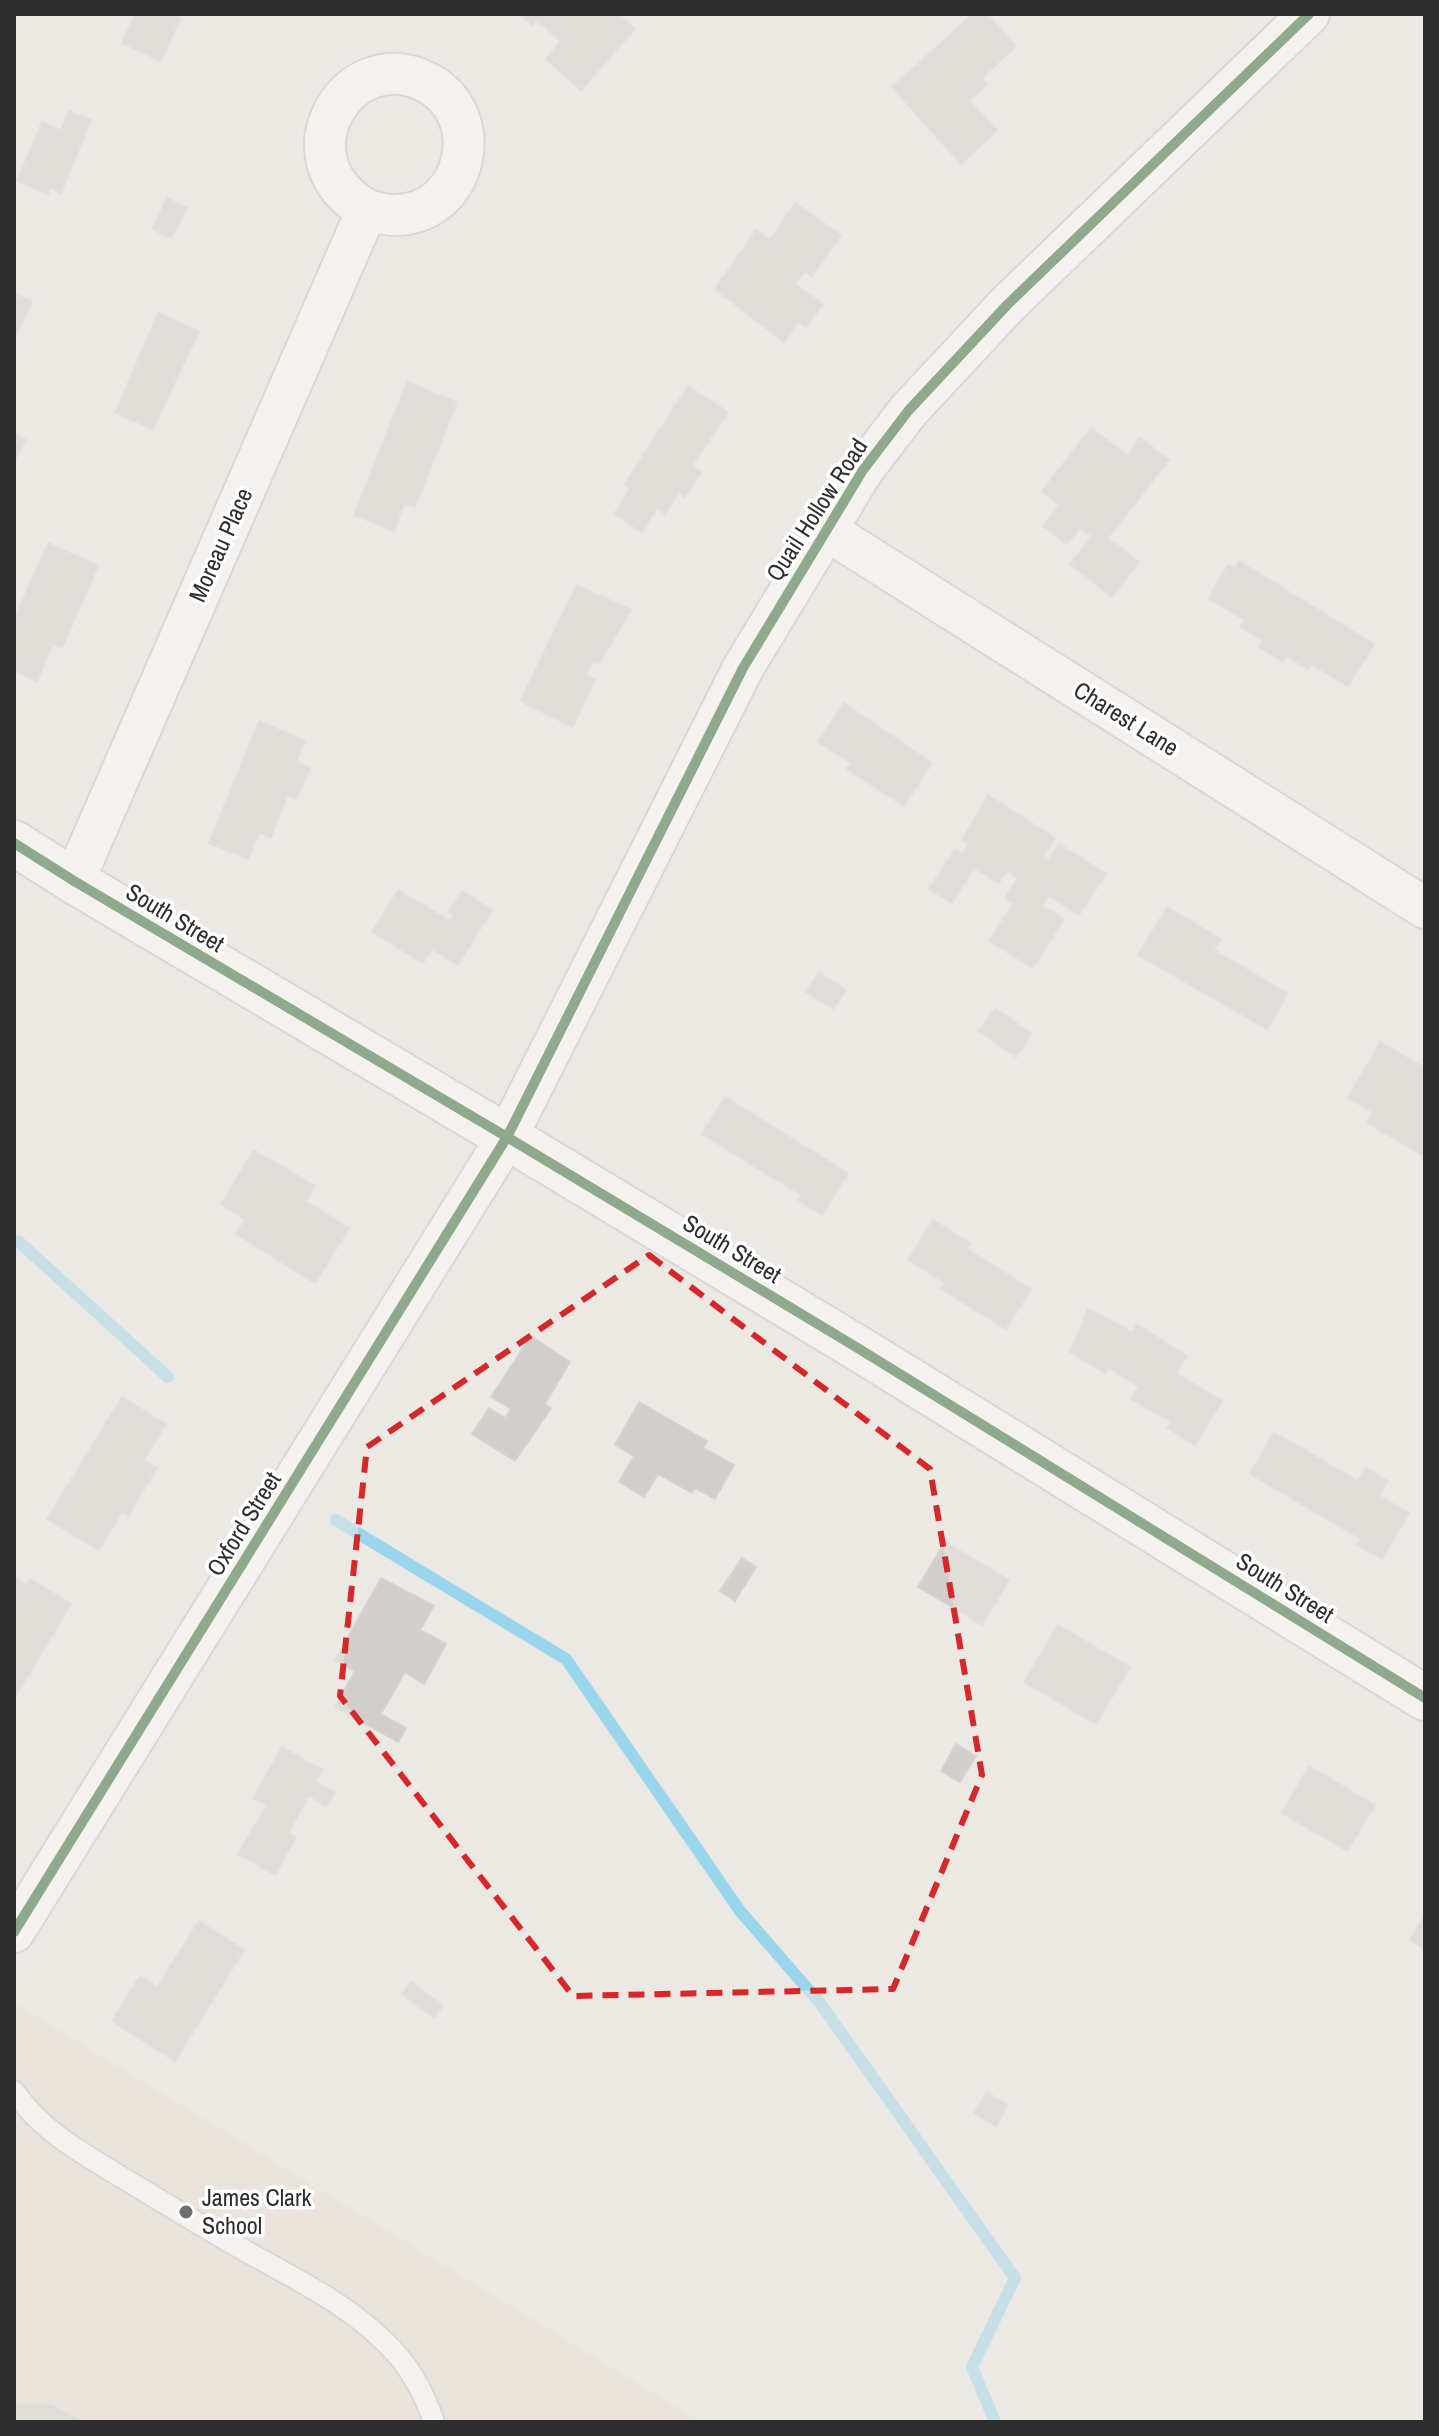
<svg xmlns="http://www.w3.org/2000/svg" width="1439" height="2436" viewBox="0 0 1439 2436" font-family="'Archivo Narrow',sans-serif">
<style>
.education{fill:#e6e0d3}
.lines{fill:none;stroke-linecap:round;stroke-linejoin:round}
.stream{stroke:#99d6ec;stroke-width:12}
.building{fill:#d1cecb;stroke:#d7d4d0;stroke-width:2}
.lane-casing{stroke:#c5c4c5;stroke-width:24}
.street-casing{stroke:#c5c4c5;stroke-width:44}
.secondary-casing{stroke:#c5c4c5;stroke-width:48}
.lane{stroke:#fcfcfb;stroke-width:20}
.street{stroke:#fcfcfb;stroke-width:40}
.secondary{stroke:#fcfcfb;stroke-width:44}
.cycleway-casing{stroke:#fff;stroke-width:15}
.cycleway{stroke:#1b5e20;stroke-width:10}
.marked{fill:none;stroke:#d62828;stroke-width:6;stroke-dasharray:16 10;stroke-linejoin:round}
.poi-dot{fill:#706f6e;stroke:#fff;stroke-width:3}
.labels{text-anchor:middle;stroke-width:7;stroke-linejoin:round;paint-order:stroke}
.street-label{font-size:24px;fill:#2e2e2e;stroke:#fff}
.poi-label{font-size:24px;fill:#2e2e2e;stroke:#fff;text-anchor:start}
</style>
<rect width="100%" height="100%" fill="#ece8e4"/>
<path class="education" d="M14,2003L701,2422H14Z"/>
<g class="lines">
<path class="stream" d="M18,1241L168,1377
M336,1520L566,1659L740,1911L820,2003L1015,2278L972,2367L995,2422"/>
</g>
<path class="building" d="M135,14H171L180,19L161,61L122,43Z
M519,14H617L635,29L581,90L546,59L561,41L536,20L532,25Z
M973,14H987L1016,46L982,78L987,84L969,101L997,130L961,164L892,87Z
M69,111L91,120L61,193L51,188L48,194L17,181L42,122L61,130Z
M167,198L187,208L171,238L152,229Z
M795,203L841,235L812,276L805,271L795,284L823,304L806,328L798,323L784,342L715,289L756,230L770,240Z
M14,293L32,302L14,339Z
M158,313L199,331L153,429L115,413Z
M407,382L457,402L415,507L404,504L394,531L354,515Z
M688,386L728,412L692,466L701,472L685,497L679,492L665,514L657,508L642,532L614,514L630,489L624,485Z
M1091,428L1127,455L1140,438L1169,460L1108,538L1139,562L1112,597L1070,564L1092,536L1080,528L1067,544L1043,526L1059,505L1042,491Z
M14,433L26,440L14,461Z
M48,543L98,566L62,648L53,644L37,681L14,670V620Z
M1239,561L1374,644L1348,686L1311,664L1308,669L1287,656L1283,662L1259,647L1263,641L1240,626L1244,620L1208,598L1228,565L1235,569Z
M577,585L631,610L599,664L593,661L586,675L595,680L573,727L520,701Z
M844,703L932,763L904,806L847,769L851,763L818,742Z
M259,721L305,741L296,762L310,768L296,800L287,796L271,837L259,833L248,859L209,843Z
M988,795L1055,838L1044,856L1049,860L1059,844L1106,874L1079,915L1049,896L1043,906L1064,919L1033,968L989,941L1013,904L1005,898L1018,878L1006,871L999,883L974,868L952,903L929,889L955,850L962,853L968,844L962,840Z
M398,890L450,921L454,915L449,911L462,891L492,910L458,965L432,949L423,963L372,932Z
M1167,907L1221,939L1214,950L1288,994L1267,1029L1138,955Z
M819,972L846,990L833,1009L806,992Z
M995,1008L1032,1034L1016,1057L979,1031Z
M1380,1042L1425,1068V1156L1367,1123L1373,1112L1348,1098Z
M725,1097L848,1173L822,1215L798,1200L801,1195L702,1134Z
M254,1150L315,1186L306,1201L349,1228L315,1283L236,1234L245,1220L221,1204Z
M933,1220L970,1243L967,1249L1031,1289L1006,1329L941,1289L945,1283L908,1260Z
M1088,1309L1132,1332L1136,1324L1187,1356L1176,1373L1222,1401L1195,1445L1167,1428L1172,1422L1131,1399L1139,1387L1109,1368L1105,1373L1070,1352Z
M531,1336L570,1362L545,1404L551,1408L515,1461L472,1434L489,1408L505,1418L511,1409L491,1397Z
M122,1397L166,1424L144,1460L157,1468L128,1516L122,1512L99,1550L47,1519Z
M639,1402L707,1441L703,1448L734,1465L715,1499L695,1488L692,1493L658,1474L644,1497L619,1482L634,1456L615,1445Z
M1274,1432L1358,1481L1366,1468L1388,1481L1380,1496L1409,1513L1382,1559L1357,1545L1361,1539L1250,1474Z
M945,1542L1009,1580L982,1625L918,1587Z
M742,1558L756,1567L735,1601L720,1591Z
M14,1577L27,1585L30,1579L71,1604L14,1699Z
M381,1578L434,1606L420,1630L446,1644L424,1684L405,1672L381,1714L406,1728L398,1742L335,1707L355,1671L335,1660Z
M1058,1625L1130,1667L1096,1724L1024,1682Z
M956,1744L976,1756L960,1782L941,1771Z
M282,1747L323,1770L316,1781L335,1792L326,1806L309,1796L288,1833L296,1837L275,1875L238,1854L267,1805L253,1798Z
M1309,1766L1375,1805L1347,1851L1282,1813Z
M1425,1915V1949L1410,1940Z
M199,1921L244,1950L175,2061L112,2021L140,1976L157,1987Z
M411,1982L443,2006L434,2018L402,1994Z
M987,2092L1008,2105L996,2126L974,2113Z
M14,2404L52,2405L81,2422H14Z"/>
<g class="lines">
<g class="lane-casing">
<path id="lane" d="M14,2091C42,2131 77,2150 118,2175C161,2201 205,2228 249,2253C296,2279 349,2305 387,2344C409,2365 424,2393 434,2422"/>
</g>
<g class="street-casing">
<path id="street" d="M826,530L1425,908
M74,881L367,210C377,212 387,216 397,215C467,213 489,116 428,83C348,40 277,160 367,210
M14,1932L507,1137L743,668L863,470L909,410L1008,304L1309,14"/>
</g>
<g class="secondary-casing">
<path id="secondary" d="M14,843L74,881L507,1137L856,1347L1425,1698"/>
</g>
<use href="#lane" class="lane"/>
<use href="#street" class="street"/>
<use href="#secondary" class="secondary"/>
<g class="cycleway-casing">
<path id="cycleway" d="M14,843L74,881L507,1137L856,1347L1425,1698
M14,1932L507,1137L743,668L863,470L909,410L1008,304L1309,14"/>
</g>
<use href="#cycleway" class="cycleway"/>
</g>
<path d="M0 0H1439V2436H0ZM649,1255L930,1469L982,1775L893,1989L573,1996L340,1696L367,1447Z" fill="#ece8e4" fill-opacity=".55" fill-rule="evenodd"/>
<path class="marked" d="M649,1255L930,1469L982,1775L893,1989L573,1996L340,1696L367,1447Z"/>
<circle class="poi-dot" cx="186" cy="2212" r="8"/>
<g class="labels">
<g class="street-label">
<text transform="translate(817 510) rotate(-57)" y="8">Quail Hollow Road</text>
<text transform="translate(221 545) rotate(-66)" y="8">Moreau Place</text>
<text transform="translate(1126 719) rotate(32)" y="8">Charest Lane</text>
<text transform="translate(175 918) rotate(31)" y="8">South Street</text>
<text transform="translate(732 1249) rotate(31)" y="8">South Street</text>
<text transform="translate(244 1524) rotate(-58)" y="8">Oxford Street</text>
<text transform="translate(1285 1588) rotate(32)" y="8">South Street</text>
</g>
<g class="poi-label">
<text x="202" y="2206">James Clark<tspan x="202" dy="28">School</tspan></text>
</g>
</g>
<rect width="1439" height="2436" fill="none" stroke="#2e2e2e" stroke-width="32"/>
</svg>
